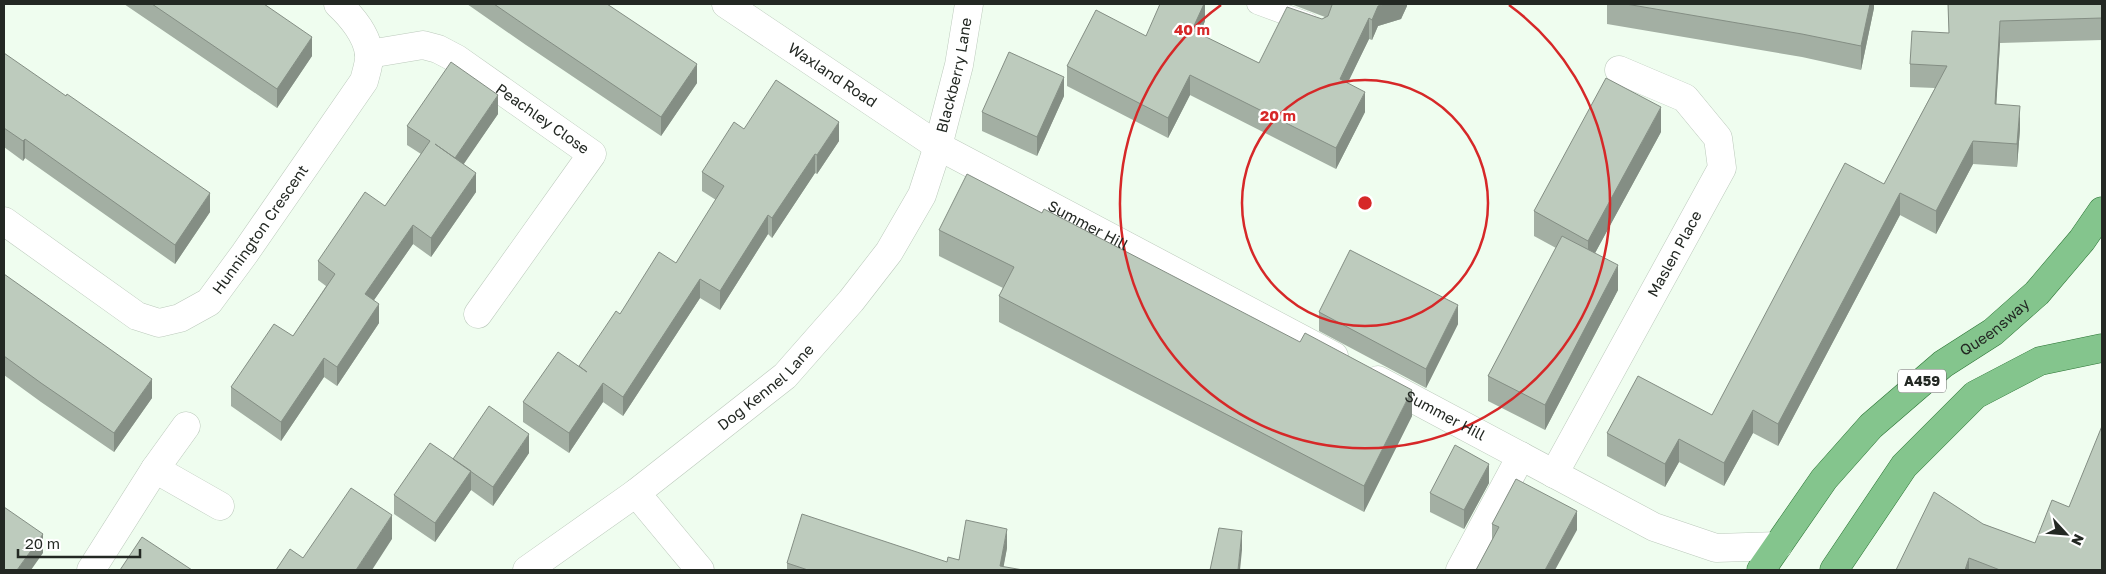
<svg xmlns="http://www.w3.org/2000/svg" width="2106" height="574" viewBox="0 0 2106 574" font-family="'Golos Text',sans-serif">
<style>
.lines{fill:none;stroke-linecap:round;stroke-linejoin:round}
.lane-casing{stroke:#bccabc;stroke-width:21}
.street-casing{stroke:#bccabc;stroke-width:29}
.primary-casing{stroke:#2d7536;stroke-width:29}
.lane{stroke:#fff;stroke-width:20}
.street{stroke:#fff;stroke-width:28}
.primary{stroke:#84c58d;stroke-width:28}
.wall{fill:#a3afa3}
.shaded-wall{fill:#848e84}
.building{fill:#bdcbbd;stroke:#848e84}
.ring{fill:none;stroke:#d62828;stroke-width:2.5}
.labels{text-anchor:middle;stroke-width:4.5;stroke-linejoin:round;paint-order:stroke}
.shield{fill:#fff;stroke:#656865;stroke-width:1}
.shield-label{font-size:14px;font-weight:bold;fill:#232823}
.street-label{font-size:15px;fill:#232823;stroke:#fff}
.centre{fill:#d62828;stroke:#fff;stroke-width:2.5}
.ring-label{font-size:15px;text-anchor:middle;font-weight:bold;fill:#d62828;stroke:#fff;stroke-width:4.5;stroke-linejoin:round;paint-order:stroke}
</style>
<rect width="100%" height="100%" fill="#effdef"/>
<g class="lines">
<g class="lane-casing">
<path id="lane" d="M1257,4L1309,23"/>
</g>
<g class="street-casing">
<g id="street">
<path id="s1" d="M726,4L938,146L1334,356"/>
<path id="s2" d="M369,54L423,45L438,49L457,59L592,154L478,314"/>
<path id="s3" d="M4,221L137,316L159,323L180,318L209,302L245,253L364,81C366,73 370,62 369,54C367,35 351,16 338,4"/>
<path id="s4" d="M1378,380L1654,527L1716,548L1778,546"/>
<path d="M155,469L220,506"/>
<path id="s5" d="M1554,474L1722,168L1718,138L1685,98L1619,70"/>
<path d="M636,493L700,570"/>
<path d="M91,570L155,469L186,426"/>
<path id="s6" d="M527,570L636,493L785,376L851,301L889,252L922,195L938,146L959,65L969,4"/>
<path d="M1460,570L1521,456"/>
</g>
</g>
<g class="primary-casing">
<g id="primary">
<path id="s7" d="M1761,570L1824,479L1871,426L1943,364L1993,332L2037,293L2082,240L2102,211"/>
<path d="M1834,570L1904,466L1975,395L2040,361L2102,348"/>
</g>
</g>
<use href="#lane" class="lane"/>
<use href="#street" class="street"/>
<use href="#primary" class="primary"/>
</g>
<path class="wall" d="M124,4H264L312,56L277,108Z
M467,4H607L697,83L661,136L526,45Z
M1205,4V21L1200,34L1259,63L1322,19L1325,17L1291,4H1407V6L1401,19L1378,26L1372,40L1369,39L1347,83L1365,112L1336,169L1190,95L1168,138L1067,86V66L1146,36Z
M1607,4H1874V8L1861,70L1802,57L1607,24Z
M1948,4H2102V40L2000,43L1996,105L2020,129L2017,167L1973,164L1936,234L1900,215L1778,446L1753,433L1724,486L1679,462L1665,487L1607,456V433L1712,415L1884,184L1935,88L1910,87V64L1949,33Z
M4,53L210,212L175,264L25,158L23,161L4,147Z
M1064,96L1037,156L982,131V112Z
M498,114L463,164L476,192L431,257L413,244L374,300L379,323L337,386L324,377L281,441L231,406V387L293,336L326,286L318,280V261L385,206L421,154L407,145V126Z
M744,129L839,141L817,174L815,173L772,238L768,234L720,310L700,298L623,416L603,402L569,453L523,422V402L579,366L676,263L716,200L702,191V172Z
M1661,132L1595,253L1618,290L1545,430L1488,401V376L1556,248L1534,236V211Z
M939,230L1412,416L1364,512L999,322V296L1003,288L939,256Z
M4,274L152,398L114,452L41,402L4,375Z
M1319,312L1458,324L1426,388L1319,331Z
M529,453L493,506L471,490L435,542L394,514V495L453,459Z
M1489,483L1464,529L1430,512V493Z
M2069,507L2102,570H1896L1983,524L2035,543Z
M1492,524L1577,530L1492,540Z
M1007,548L1003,567L1023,570H787V563L947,562Z"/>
<path class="shaded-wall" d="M1204,4H1205V21L1192,50V30Z
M1386,4H1407V6L1401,19L1378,26L1372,40V20L1378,6Z
M1870,4H1874V8L1861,70V46Z
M1369,18V39L1340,99V79Z
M2000,21V43L1995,127V104Z
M312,37V56L277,108V89Z
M697,64V83L661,136V117Z
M1190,75V95L1168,138V118Z
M1064,77V96L1037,156V137Z
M1365,92V112L1336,169V148Z
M498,95V114L455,177V158Z
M2020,106V129L2017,167V144Z
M1661,107V132L1588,266V241Z
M839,122V141L817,174V155Z
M25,139V158L23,161V141Z
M1973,141V164L1936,234V211Z
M815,154V173L772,238V218Z
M476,173V192L431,257V238Z
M210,193V212L175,264V245Z
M1900,193V215L1778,446V424Z
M768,215V234L720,310V291Z
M413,225V244L365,313V294Z
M1618,265V290L1545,430V405Z
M700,279V298L623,416V397Z
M379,304V323L337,386V367Z
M1458,305V324L1426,388V369Z
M324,358V377L281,441V422Z
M152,379V398L114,452V433Z
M603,383V402L569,453V433Z
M1412,390V416L1364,512V486Z
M1753,410V433L1724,486V463Z
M529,434V453L493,506V487Z
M1679,439V462L1665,487V464Z
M1489,464V483L1464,529V510Z
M471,471V490L435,542V523Z
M1577,511V530L1555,570H1545Z
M392,515V539L372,570H356Z
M1007,529V548L1003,570L1000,566Z
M1242,531V550L1240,570H1238Z
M43,534V553L31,570H17Z
M1969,558V570H1965Z"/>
<path class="building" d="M152,4H264L312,37L277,89Z
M494,4H607L697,64L661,117L526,26Z
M1160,4H1204L1192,30L1259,63L1287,7L1322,19L1328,16L1332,5L1331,4H1386L1378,6L1372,20L1369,18L1340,79L1365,92L1336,148L1190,75L1168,118L1067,66L1096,10L1146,36Z
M1626,4H1870L1861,46L1802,34Z
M1948,4H2102V18L2000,21L1995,104L2020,106L2017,144L1973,141L1936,211L1900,193L1778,424L1753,410L1724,463L1679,439L1665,464L1607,433L1638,376L1712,415L1845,163L1884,184L1947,66L1910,64L1912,31L1949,33Z
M1009,52L1064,77L1037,137L982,112Z
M4,53L66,96L67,94L210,193L175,245L25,139L23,141L4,128Z
M451,62L498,95L455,158L435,144L476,173L431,238L413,225L365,294L379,304L337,367L324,358L281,422L231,387L274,324L293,336L335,274L318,261L365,192L385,206L430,141L407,126Z
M1606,78L1661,107L1588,241L1534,211Z
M776,80L839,122L817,155L815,154L772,218L768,215L720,291L700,279L623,397L603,383L569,433L523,402L558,352L587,372L579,366L616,311L620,314L659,252L676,263L724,186L702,172L734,122L744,129Z
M967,174L1042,213L1044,209L1300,342L1305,333L1412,390L1364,486L999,296L1014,267L939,230Z
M1562,236L1618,265L1545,405L1488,376Z
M1350,250L1458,305L1426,369L1319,312Z
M4,274L152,379L114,433L41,383L4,356Z
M489,406L529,434L493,487L453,459Z
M2102,426V570H2000L1969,558L1965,570H1896L1934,492L1983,524L2035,543L2052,500L2069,507Z
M430,443L471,471L435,523L394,495Z
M1455,445L1489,464L1464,510L1430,493Z
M1516,479L1577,511L1545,570H1476L1499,527L1492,524Z
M351,488L392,515L356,570H276L290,549L303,558Z
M4,507L43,534L17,570H4Z
M802,514L947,562L948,557L959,560L966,520L1007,529L1000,566L1023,570H808L787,563Z
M1219,528L1242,531L1238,570H1210Z
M142,537L192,570H120Z"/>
<g class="ring">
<circle cx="1365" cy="203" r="123"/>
<path d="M1509 5A245 245 0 1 1 1221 5"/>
</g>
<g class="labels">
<rect class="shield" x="1898" y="369.5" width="48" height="23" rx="4"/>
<g class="shield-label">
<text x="1922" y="386">A459</text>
</g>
<g class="street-label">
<text dy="5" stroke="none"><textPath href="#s1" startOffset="128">Waxland Road</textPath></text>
<text dy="5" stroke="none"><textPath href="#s6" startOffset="675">Blackberry Lane</textPath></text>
<text dy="5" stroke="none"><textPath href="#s2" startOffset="196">Peachley Close</textPath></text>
<text dy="5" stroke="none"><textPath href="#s1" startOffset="425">Summer Hill</textPath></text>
<text dy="5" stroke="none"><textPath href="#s3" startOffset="330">Hunnington Crescent</textPath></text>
<text dy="5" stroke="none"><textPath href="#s5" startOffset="251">Maslen Place</textPath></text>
<text dy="5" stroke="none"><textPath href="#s7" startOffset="340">Queensway</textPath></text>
<text dy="5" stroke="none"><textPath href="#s6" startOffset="301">Dog Kennel Lane</textPath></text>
<text dy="5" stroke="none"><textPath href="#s4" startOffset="76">Summer Hill</textPath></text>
</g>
</g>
<circle cx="1365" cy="203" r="8" class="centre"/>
<g class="ring-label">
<text x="1192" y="35">40 m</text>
<text x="1278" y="121">20 m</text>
</g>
<rect width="2106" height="574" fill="none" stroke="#232823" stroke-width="10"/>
<g transform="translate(2066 534) rotate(116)" stroke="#ffffff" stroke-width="4" paint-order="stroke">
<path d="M0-4L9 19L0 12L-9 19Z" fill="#232823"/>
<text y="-8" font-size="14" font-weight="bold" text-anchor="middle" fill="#232823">N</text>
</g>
<path d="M18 549v8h122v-8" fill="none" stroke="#232823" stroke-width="2.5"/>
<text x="25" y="549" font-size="15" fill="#232823" stroke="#ffffff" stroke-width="4" paint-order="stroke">20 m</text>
</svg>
